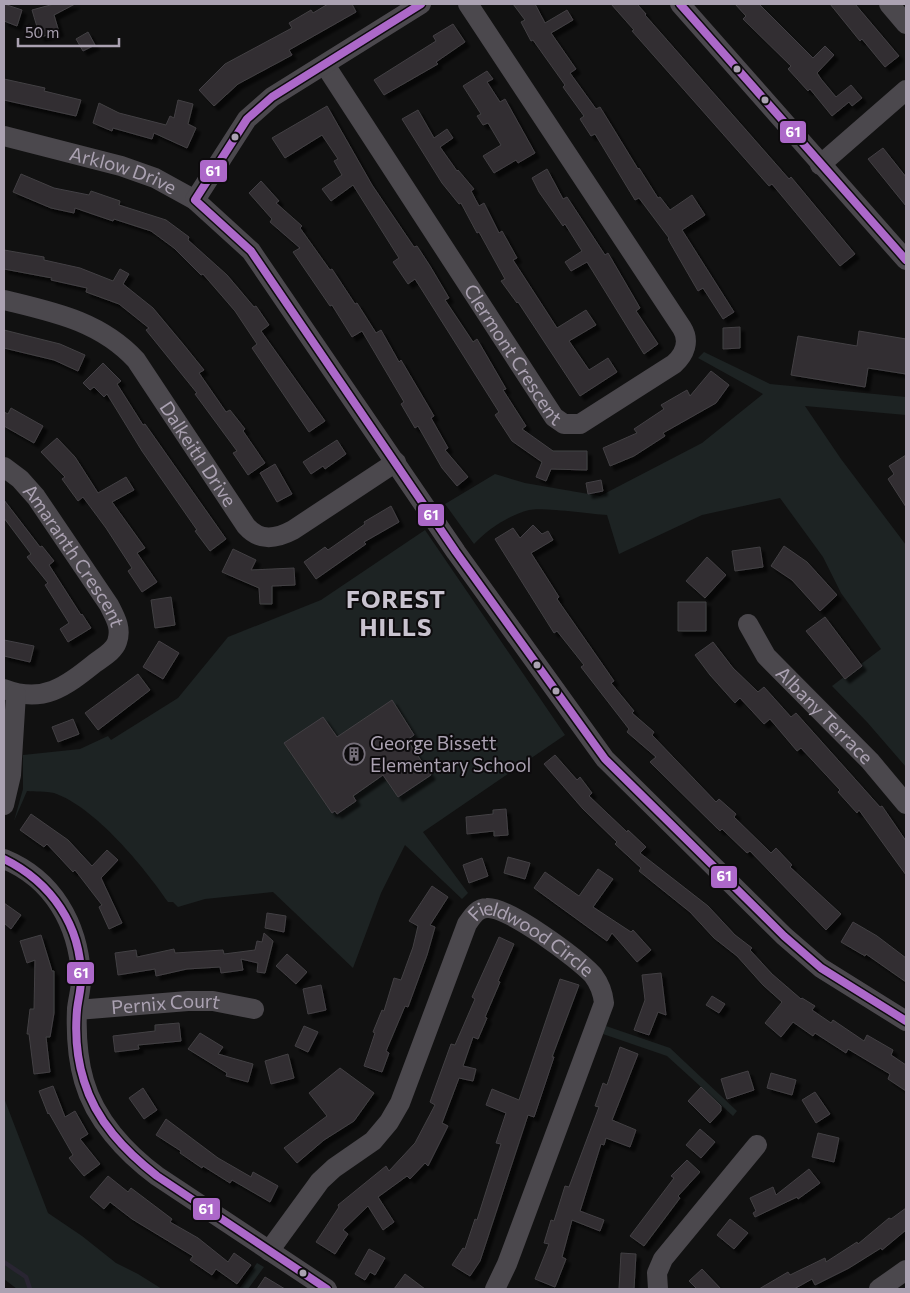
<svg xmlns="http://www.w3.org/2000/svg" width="910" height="1293" viewBox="0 0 910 1293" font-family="Commissioner,sans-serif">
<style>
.green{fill:#1d2323}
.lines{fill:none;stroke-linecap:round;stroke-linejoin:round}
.stream{stroke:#292532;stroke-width:4.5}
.building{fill:#302e30;stroke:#434044;filter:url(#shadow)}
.minor{stroke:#4b484d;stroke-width:20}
.bus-1-casing{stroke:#0d0b0d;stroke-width:11}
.bus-1{stroke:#ac68c9;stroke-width:8}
.bus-dot{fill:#aba2b2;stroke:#0d0b0d;stroke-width:2}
.labels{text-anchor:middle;stroke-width:4;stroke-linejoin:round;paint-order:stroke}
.street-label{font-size:19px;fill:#aba2b2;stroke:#0d0b0d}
.poi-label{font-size:19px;fill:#aba2b2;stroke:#0d0b0d;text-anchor:start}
.district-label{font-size:24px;font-weight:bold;letter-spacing:1px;fill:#c9c3cf;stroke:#0d0b0d}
.line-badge{stroke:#0d0b0d;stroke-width:2}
.badge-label{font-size:14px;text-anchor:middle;font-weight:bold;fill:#fff}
</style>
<defs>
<filter id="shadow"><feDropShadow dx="4.5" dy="4.5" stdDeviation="1" flood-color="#0009"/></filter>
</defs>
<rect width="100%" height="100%" fill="#111"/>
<path class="green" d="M704,352L770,384L906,397V415L805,406L841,459L906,545V767L867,722L832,686L881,649L841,593L823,557L780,498L702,515L619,554L607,515C590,514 543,507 529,510C509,515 488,529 474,544L445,504L495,474L525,483L600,496L702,443L763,394L698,358Z
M425,530L565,735L423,832L468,893L462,899L405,845L381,893L353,968L273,892L205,899L178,907L173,902H168C144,867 95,807 54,793C46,791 35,792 27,791L14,821L23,789V755L80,749L108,736L111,740L178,698L228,637L321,600Z
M606,1026L670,1048L737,1111L733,1116L667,1056L603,1034Z
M4,1098L48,1213L82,1236L116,1263L138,1274L162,1289H17L4,1279Z
M257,1263L264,1267L248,1289H239Z"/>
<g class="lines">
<path class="stream" d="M4,1262L26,1277L30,1289"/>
</g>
<path class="building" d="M4,4L22,10L17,26L4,21Z
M54,4H75L54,15L59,32L40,37L32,10Z
M328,4H352L356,12L289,50L292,55L238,84L214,106L199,90L225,64L292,28L289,23L311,10L313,13Z
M513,4H535L545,23L567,10L573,20L551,33L576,69L570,73L596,109L600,107L638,169L639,168L658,198L660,197L670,210L692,195L705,215L682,230L734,312L723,319L703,288L698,291L668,239L669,238L639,198L635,200L595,134L591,136L580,119L584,116L563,87L565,85L533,40L531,41L521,22L525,20Z
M611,4H637L646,14L645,15L789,179L791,177L855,254L840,266L772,184L769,186L632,31L634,30Z
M735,4H759L813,58L825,46L834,55L817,73L821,79L836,97L851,85L862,98L852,106L849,102L832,116L810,89L808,91L788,69L791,66L743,19L746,16Z
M830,4H855L899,56L885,67L862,39L860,41Z
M453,24L465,42L436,62L438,64L384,95L374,80L436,41L433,36Z
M88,32L95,45L83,51L76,39Z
M487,71L493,79L487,82L500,102L505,99L535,153L518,163L516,160L494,173L483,156L501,145L488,123L483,125L477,116L481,114L463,86Z
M4,79L45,88L44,91L81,100L76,116L4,100Z
M178,100L193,104L188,124L196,128L187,148L154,133L152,139L113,128L112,131L93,123L99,103L119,113L166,125L170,116L174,118Z
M327,106L372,185L414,247L417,246L430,266L449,298L445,300L473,342L477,339L506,389L503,390L526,426L522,429L553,451H587V470L551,469L546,481L536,477L542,462L512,441L495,415L499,412L415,279L408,284L393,262L399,258L353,185L331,201L322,189L342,175L334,161L338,159L322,135L285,158L272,138Z
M418,110L434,138L447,129L453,138L440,147L457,171L458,170L474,189L471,191L479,206L484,203L499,233L502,231L517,258L513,260L557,328L586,310L596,325L569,341L589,370L608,358L617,372L580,396L518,302L517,303L501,281L505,279L479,232L477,233L461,203L459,204L442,183L402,119Z
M883,148L906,177V206L868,159Z
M547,169L563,199L567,197L605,255L608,253L640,308L636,311L658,344L644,354L587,262L571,271L565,262L582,251L565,224L563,226L539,192L532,178Z
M21,174L54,188L89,195L91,191L120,201L119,205L166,220L189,237L188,240L227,275L254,307L256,306L269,325L261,331L325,421L309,432L252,348L257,344L235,311L203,274L201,275L174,248L151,231L114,219L113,221L75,208L74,213L51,208L13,192Z
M261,181L279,201L276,203L302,226L300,228L330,270L332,269L355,304L357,303L376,333L381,330L399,362L401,360L434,416L431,418L448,448L445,450L468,477L457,486L442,468L418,426L415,428L401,404L404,402L362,331L352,337L332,305L330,306L293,252L300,248L270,222L272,219L249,193Z
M4,250L44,257V260L80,268L113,281L120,269L129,274L123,284L153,308L183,344L204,370L199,373L226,412L230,410L245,429L243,431L265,463L248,475L233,453L237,451L195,394L197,393L146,330L149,328L119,304L86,292L87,288L51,280L52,278L4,269Z
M740,327V348L723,349V328Z
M4,330L60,344L85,355L78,371L54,360L4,348Z
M859,331L906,339V374L868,368L865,387L791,375L798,336L857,346Z
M103,363L121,381L117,384L143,425L145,424L226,539L210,551L195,531L197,530L142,451L107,394L104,397L94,387L90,390L83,383Z
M711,371L729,385L716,403L663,433L665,436L634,456L610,466L603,448L637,433L634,429L664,409L661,405L687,390L690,396Z
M11,408L43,426L34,443L4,426V412L8,414Z
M57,438L75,457L98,493L126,477L134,490L112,502L145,548L137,553L157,582L142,592L128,571L132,568L106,528L83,497L78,501L62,479L65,477L41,452Z
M337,440L346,454L325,469L323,466L311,474L303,462Z
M906,455V507L888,479L894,474L889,466Z
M275,464L292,494L277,502L260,473Z
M601,480L603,491L588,494L586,483Z
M4,500L40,547L42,546L54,561L49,565L81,615L82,614L91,628L68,642L60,629L69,623L45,585L48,583L27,557L31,554L4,518Z
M391,506L399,522L364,542L366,544L316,579L304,562L325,547L328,550L365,524L364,522Z
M533,525L542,534L548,531L553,540L531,553L559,597L557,599L614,681L611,683L634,711L632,713L654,732L652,735L716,802L719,799L736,814L734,817L771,853L776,848L792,865L790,867L841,914L826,930L750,851L747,853L722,829L720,831L650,762L656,757L627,732L629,729L581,667L584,665L557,631L554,633L495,539L513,528L520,538Z
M784,546L807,562L837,595L820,611L792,580L771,566Z
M760,547L763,567L735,571L732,551Z
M233,549L256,560L251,570L294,568L295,585L272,586V604H260L259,588L222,572Z
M707,557L726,575L705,598L686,581Z
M171,597L175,625L155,628L151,600Z
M678,602H706V631H678Z
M825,617L862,666L845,679L806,631Z
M4,640L34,646L30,662L4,656Z
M159,641L179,653L163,679L143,667Z
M713,642L733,668L758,692L764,687L791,717L796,713L880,807L882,806L906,841V875L859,810L857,813L838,792L840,790L801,748L797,751L770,719L764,724L740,698L735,703L710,675L695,655Z
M138,674L150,690L98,730L85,713Z
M392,700L414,735L407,740L431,775L398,797L383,775L353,796L356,801L337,814L335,811L332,813L284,743L323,717L337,737Z
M73,719L79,734L58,742L52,727Z
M555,755L577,780L580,777L592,793L589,796L627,832L628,830L646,847L640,853L708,906L735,935L752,948L750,950L772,974L801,999L802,998L815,1006L812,1010L831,1023L833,1020L864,1041L867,1035L893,1050L891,1055L906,1065V1091L888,1079L890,1074L848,1049L846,1053L815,1033L813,1036L793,1022L781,1037L765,1023L782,1002L763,985L737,956L714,938L690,912L639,871L641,868L615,844L617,842L583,809L544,764Z
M506,809L508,835L494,836V831L467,834L466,817L493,814V810Z
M31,814L68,840L92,866L107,850L118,860L101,878L122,923L109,929L99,907L102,905L75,870L73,872L47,844L44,847L20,830Z
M508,857L530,863L525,879L504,873Z
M482,858L488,876L469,883L463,865Z
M598,869L613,879L593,907L631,932L633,930L651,950L637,962L612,933L607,941L534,888L545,872L579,896Z
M432,886L448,897L430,925L435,927L427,955L408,1007L405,1006L386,1051L389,1053L382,1072L364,1066L375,1033L373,1032L382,1010L384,1011L394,978L401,980L413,947L418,926L409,921Z
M4,903L21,915L11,929L4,923Z
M267,913L286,916L284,932L265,928Z
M853,922L877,936L906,958V982L866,954L865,956L841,942Z
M264,933L273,941L265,973L257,972L258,963L241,959L243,970L221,973L220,967L187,969L156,976L155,969L118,975L115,953L136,950L137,957L174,949L175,953L223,950L224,954L255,950L257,941L262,942Z
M41,935L52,971H54V1013L50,1037H46L50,1072L34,1074L29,1034H27L30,1009H34L35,960L27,963L20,941Z
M499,937L514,944L498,981L500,982L485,1017L487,1018L478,1039L473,1037L463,1066L476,1069L473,1081L459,1078L442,1123L448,1126L428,1166L425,1163L410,1179L407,1176L378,1197L394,1222L383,1230L368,1206L343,1230L348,1234L335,1254L316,1242L339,1207L338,1205L386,1166L389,1171L415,1143L435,1105L430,1102L451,1044L455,1045L475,999L472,997Z
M287,954L307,972L296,984L276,966Z
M661,973L666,1015L658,1012L649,1035L634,1030L645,1000L642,975Z
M560,979L579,985L552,1057H554L534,1117L528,1115L480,1261L470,1276L452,1265L463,1248L465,1249L475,1219L477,1220L501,1144L496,1143L506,1113L486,1105L492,1089L519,1100Z
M321,985L326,1010L308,1014L303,989Z
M712,996L725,1004L719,1013L706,1005Z
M179,1023L181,1041L138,1045L139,1049L115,1052L113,1036L155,1031V1025Z
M304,1026L318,1032L308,1052L295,1046Z
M200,1033L223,1047L218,1054L253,1064L248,1082L226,1076L227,1073L188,1049Z
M620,1047L638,1054L612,1120L636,1130L630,1147L606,1138L604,1145L601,1144L580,1211L604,1220L600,1231L572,1220L562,1257L566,1259L555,1287L535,1279L549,1244L544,1243L551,1220L554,1221L565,1186L569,1187L599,1107L595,1106L603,1083L607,1085Z
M288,1054L294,1078L271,1084L265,1061Z
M340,1068L374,1093L354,1121L324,1140L297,1163L284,1148L327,1116L309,1093Z
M748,1071L754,1090L727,1099L721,1079Z
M771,1073L796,1080L792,1095L767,1088Z
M53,1086L65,1117L75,1111L88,1134L80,1139L100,1164L84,1176L69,1158L73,1155L49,1113L48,1114L39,1091Z
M701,1087L721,1106V1111L710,1123L688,1101Z
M143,1088L157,1110L144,1119L129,1098Z
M815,1092L830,1114L816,1123L802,1100Z
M166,1119L218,1158L251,1177L253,1172L278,1186L270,1202L232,1180L230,1183L203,1166L202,1168L180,1153L181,1151L156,1135Z
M700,1129L715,1142L701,1158L686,1145Z
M818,1133L839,1138L834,1162L812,1157Z
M687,1160L700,1172L678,1196L680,1198L644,1246L630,1236L674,1178L671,1176Z
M809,1169L820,1183L798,1199L797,1197L755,1217L753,1213L756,1211L750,1198L773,1187L776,1195Z
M108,1176L128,1192L131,1188L172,1219L170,1222L198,1238L228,1262L234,1253L251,1265L237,1284L216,1269L212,1275L190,1260L193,1256L132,1219L110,1202L104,1209L90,1197Z
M906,1208V1230L882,1250L881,1248L849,1268L815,1285L812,1279L794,1289H759L788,1272L790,1275L825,1258L826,1262L857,1242L858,1244L889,1218L891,1219Z
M730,1219L748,1233L734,1249L717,1235Z
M369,1249L385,1258L375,1275L370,1272L365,1280L355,1274Z
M621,1253L636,1254L634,1289H619Z
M702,1269L721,1289H697L689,1281Z
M405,1274L425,1289H394Z
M265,1277L285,1289H257Z"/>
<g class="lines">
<g class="minor">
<path d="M680,4L906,260"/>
<path d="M889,4L906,24"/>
<path id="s1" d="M325,65L554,417L564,424H580L674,364C685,354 690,341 682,328L468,4"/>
<path id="s2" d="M4,136L121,166L155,178L195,200L251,251L456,552L605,759L784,936L821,968L906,1021"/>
<path d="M820,165L906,90"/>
<path d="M195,200L247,119L272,97L421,4"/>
<path id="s3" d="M4,300C53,312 100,321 136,360L246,526C260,542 276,539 293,530L396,462"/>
<path id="s4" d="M4,467L20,479L36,497L109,605C115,617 122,628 117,642C114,651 103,657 95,663C65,687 43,704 4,689"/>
<path id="s5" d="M748,624L766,656L870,761L906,804"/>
<path d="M4,805L11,775L16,694"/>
<path d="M4,859C53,879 78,924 81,975C82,987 78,998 77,1009C76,1032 78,1060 84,1081C95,1120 126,1153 157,1176L327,1289"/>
<path id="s6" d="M77,1010L188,1001H213L254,1009"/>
<path id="s7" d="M269,1251L320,1181L334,1168L373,1141L389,1122L400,1103L467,924C472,917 477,908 487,908C508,906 578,959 593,975C599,983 603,993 604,1003L507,1264L495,1289"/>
<path d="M658,1289L657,1273L663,1259L757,1145"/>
<path d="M879,1289L906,1270"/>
</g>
<g class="bus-1-casing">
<path id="bus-1" d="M421,4L272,97L247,119L195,200L251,251L456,552L605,759L784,936L821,968L906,1021
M680,4L906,260
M4,859C51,882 82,926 81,980C81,990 78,1000 77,1010C75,1033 77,1059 84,1081C96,1121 125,1151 157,1176L327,1289"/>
</g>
<use href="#bus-1" class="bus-1"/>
</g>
<defs>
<g id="building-ring" transform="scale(1.125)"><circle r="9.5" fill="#0d0b0d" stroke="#756f7a" stroke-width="1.5"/><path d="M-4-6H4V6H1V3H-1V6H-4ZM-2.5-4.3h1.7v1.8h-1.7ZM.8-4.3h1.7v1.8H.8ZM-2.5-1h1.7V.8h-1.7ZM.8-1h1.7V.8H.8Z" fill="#756f7a"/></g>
</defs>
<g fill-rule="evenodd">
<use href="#building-ring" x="354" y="754"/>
</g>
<g class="bus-dot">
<circle cx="737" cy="69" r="4.5"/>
<circle cx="765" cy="100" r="4.5"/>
<circle cx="235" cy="137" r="4.5"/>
<circle cx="537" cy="665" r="4.5"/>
<circle cx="556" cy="691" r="4.5"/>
<circle cx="303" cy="1273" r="4.5"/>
</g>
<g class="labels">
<g class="street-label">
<text dy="7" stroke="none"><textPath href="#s2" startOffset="124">Arklow Drive</textPath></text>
<text dy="7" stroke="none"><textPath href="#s1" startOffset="345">Clermont Crescent</textPath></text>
<text dy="7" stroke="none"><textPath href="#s3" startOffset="260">Dalkeith Drive</textPath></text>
<text dy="7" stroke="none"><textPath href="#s4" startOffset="114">Amaranth Crescent</textPath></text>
<text dy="7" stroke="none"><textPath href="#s5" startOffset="120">Albany Terrace</textPath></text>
<text dy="7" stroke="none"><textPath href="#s7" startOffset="470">Fieldwood Circle</textPath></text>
<text dy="7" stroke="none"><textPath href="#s6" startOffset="89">Pernix Court</textPath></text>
</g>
<g class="poi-label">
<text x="370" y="750">George Bissett<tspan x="370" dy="22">Elementary School</tspan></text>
</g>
<g class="district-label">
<text x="396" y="608">FOREST<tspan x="396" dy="28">HILLS</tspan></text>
</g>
</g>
<g class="line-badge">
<rect x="779" y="120" width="28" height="24" rx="5" fill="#ac68c9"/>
<rect x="199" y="159" width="29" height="24" rx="5" fill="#ac68c9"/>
<rect x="417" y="503" width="28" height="24" rx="5" fill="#ac68c9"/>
<rect x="710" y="865" width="28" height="24" rx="5" fill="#ac68c9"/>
<rect x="66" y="961" width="29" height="24" rx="5" fill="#ac68c9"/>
<rect x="192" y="1197" width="29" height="24" rx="5" fill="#ac68c9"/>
</g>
<g class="badge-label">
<text x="793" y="137">61</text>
<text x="213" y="176">61</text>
<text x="431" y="520">61</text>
<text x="724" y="881">61</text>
<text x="81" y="978">61</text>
<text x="206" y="1214">61</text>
</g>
<rect width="910" height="1293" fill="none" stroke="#aba2b2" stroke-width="10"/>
<path d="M18 38v8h101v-8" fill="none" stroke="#aba2b2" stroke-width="2.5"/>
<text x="25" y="38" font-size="15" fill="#aba2b2" stroke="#0d0b0d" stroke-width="4" paint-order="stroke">50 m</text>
</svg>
